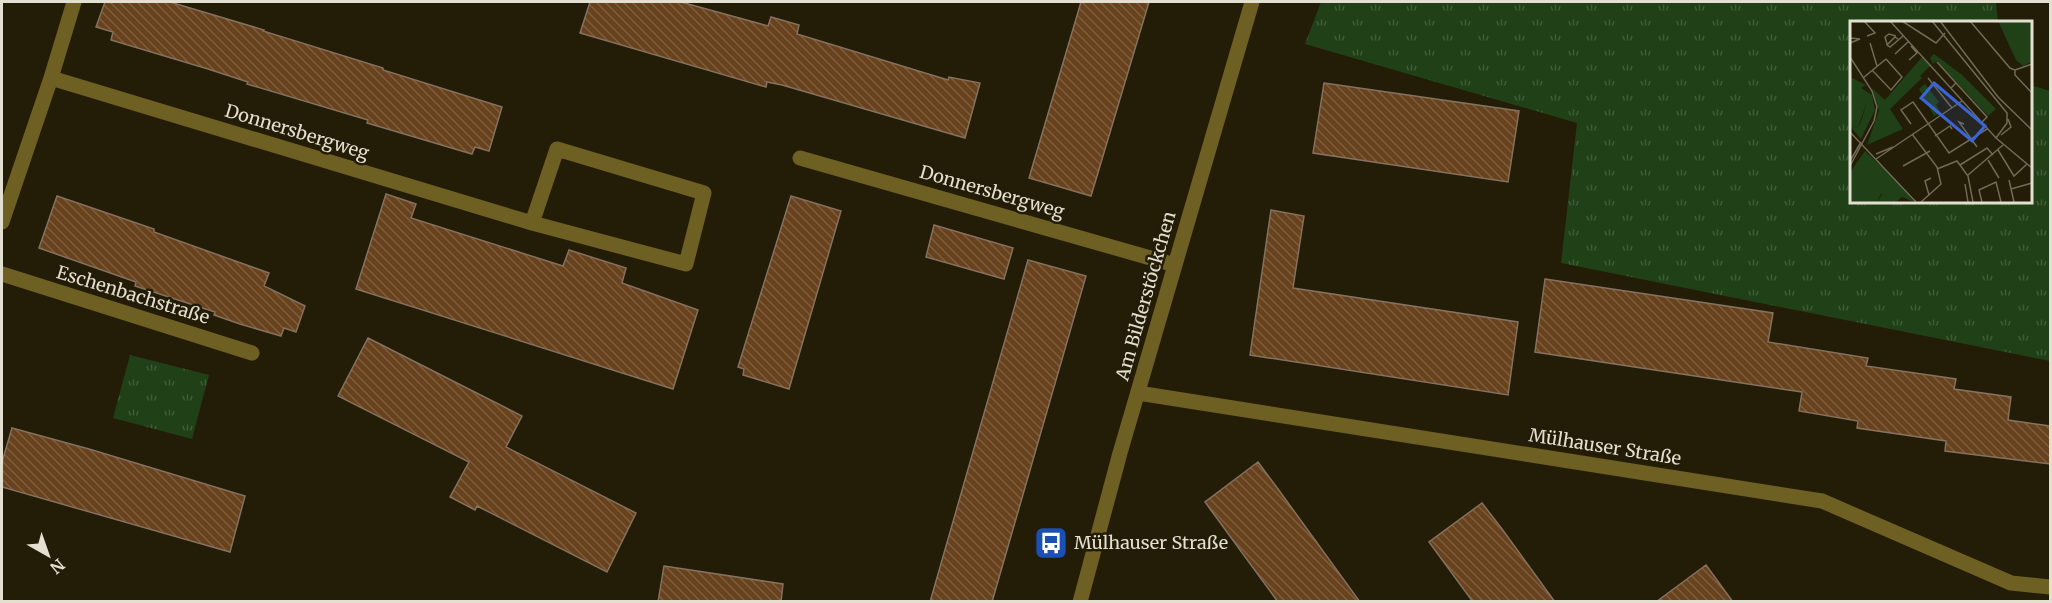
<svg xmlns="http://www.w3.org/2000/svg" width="2052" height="603" viewBox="0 0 2052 603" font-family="Merriweather,serif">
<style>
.grass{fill:url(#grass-tufts)}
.building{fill:url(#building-back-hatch);stroke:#85715f;stroke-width:1.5}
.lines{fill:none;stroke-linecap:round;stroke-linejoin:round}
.minor{stroke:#6e5f22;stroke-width:15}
.labels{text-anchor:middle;stroke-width:5;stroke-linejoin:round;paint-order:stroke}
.street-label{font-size:18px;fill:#e3dfd1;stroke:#231c06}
.poi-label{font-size:18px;fill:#e3dfd1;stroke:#231c06;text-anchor:start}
.inset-road{fill:none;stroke:#706a57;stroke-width:1.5}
.view{fill:#3b64d7;fill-opacity:0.15;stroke:#3b64d7;stroke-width:3}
.inset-edge{fill:none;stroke:#e3dfd1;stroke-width:3}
</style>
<defs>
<pattern id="grass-tufts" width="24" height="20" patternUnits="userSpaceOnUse" patternTransform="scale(1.5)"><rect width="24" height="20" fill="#204017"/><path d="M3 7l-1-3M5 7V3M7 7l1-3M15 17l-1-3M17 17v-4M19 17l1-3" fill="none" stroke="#405b38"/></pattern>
<pattern id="building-back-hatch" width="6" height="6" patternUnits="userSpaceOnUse" patternTransform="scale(1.5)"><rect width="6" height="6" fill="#67421d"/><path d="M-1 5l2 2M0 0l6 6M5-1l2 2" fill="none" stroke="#7d5d3d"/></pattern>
</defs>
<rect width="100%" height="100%" fill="#231c06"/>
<path class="grass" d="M1321,2H1996L1998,22H1851V201H2030V85L2050,91V361L1561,263L1577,123L1305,44Z
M130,355L209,375L192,439L113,418Z"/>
<path class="building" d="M105,2H170L264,30L263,31L383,68V70L502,107L489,151L475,147L472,154L367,123L368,120L247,84L248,82L208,69L111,40L113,32L96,27Z
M590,2H681L768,26L771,17L799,25L797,34L948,80L949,77L980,83L965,138L782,85L767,82L766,87L580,33Z
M1081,2H1149L1091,196L1029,178Z
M1324,83L1519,111L1508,182L1313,153Z
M386,194L416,204L411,218L563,266L569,250L626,268L622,283L698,310L673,389L356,289Z
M57,196L154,229V232L269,273L264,286L305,306L296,332L284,328L281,336L240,324L214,315L215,312L135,286L136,282L39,248Z
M791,196L841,211L789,389L743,375L744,369L738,367Z
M1271,210L1304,216L1293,288L1518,322L1508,395L1250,355Z
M934,225L1013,248L1004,279L926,257Z
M1028,260L1086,276L992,602H930Z
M1545,279L1773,313L1768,342L1868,358L1866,366L1956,379L1954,389L2011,397L2008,420L2050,426V464L1945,451L1946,441L1857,428L1858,421L1799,411L1802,392L1535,352Z
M368,338L522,416L506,447L636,513L607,572L477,506L475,510L450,497L469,462L338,396Z
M12,428L89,449L245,496L230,552L2,487V462Z
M1258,462L1278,489L1360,602H1278L1205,502Z
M1482,503L1502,529L1555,602H1473L1429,542Z
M1706,565L1733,602H1656Z
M664,566L783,584L781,602H658Z"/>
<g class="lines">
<path class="minor" d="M51,78L532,223L686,264L704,193L557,149L532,223
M800,158L1175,265
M2,222L51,78L74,2
M2,274L252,353
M1138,393L1822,501L2011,583L2050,587
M1080,602L1120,453L1252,2"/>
</g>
<defs>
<g id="bus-square" transform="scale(1.725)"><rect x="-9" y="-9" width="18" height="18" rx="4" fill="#1a4fb4" stroke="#231c06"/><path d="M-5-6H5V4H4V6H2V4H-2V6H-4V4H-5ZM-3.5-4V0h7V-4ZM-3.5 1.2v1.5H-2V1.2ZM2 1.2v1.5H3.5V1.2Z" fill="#fff"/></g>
</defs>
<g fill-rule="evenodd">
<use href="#bus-square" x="1051" y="543"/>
</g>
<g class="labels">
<g class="street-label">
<text transform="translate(297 132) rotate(17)" y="6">Donnersbergweg</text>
<text transform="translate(992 192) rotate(16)" y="6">Donnersbergweg</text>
<text transform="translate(133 295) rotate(17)" y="6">Eschenbachstraße</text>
<text transform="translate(1146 296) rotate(-74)" y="6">Am Bilderstöckchen</text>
<text transform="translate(1605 447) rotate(9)" y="6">Mülhauser Straße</text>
</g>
<g class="poi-label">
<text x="1074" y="549">Mülhauser Straße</text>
</g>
</g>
<g transform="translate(1850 21)">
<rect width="182" height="182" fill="#231c06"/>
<path d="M84,33L111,53L146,88L138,95L87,40L83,43L80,37ZM72,36L80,45L70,55L72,57L40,88L53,108L17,124L29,89L22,67L35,79ZM0,56L16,64L11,67L16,83L8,107L0,105ZM75,63L89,81L86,84L91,92L84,95L69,68ZM15,130L45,158L64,181L52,176L46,181L50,172L31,173L27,181H0V151Z" fill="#204017"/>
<path d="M11,67L22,74L25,89L11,118L0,105L8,107L12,98L16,83L6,72Z" fill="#204017"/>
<path d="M148,0H181V41L173,45L166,39Z" fill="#204017"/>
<path d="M41,160L51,172L46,181H27Z" fill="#204017"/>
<path class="inset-road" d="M14,0L25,12L17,15M40,0L146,117L182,147M52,0L86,22L95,12M82,0L157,92V102L146,117M90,0L148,76L182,109M120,0L160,47L165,49V54L182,72M0,17L10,18L0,22M48,18L45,16L37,24L40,26L53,15M20,22L27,45M37,23L35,16L39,13L46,15M45,33L59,20M0,36L22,70L27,86L24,100L0,145M59,39L67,32L61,25M87,41L106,62L101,67M22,49L41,69L52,56L36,38M165,49L182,43M13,57L36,38M78,57L102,87M106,62L137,96L132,101M61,103L51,89L63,81L99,132L137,108M114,103L109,101L127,126M0,111L66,181M62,113L87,146L91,163L71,181M151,114L161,106L158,98M85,115L100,105L102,108M148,129L164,155L177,143M26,133L43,126M26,138L112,80M138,139L149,157M0,140L11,121M110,144L137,127L143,134M53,145L80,130M87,148L107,140L118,155L123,181M118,154L153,124M159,159L164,181M115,163L118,181M161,168L182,162M79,174L75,160L81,157M132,181L129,169L146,161L151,181"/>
<path class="view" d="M84,62L135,105L122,120L71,77Z"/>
<rect width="182" height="182" class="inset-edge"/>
</g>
<rect width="2052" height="603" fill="none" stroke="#e3dfd1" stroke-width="6"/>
<g transform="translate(48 555) rotate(140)" stroke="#231c06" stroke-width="4.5" paint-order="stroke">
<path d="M0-4.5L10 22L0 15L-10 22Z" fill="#e3dfd1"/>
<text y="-9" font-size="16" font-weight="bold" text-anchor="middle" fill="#e3dfd1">N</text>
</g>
</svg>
